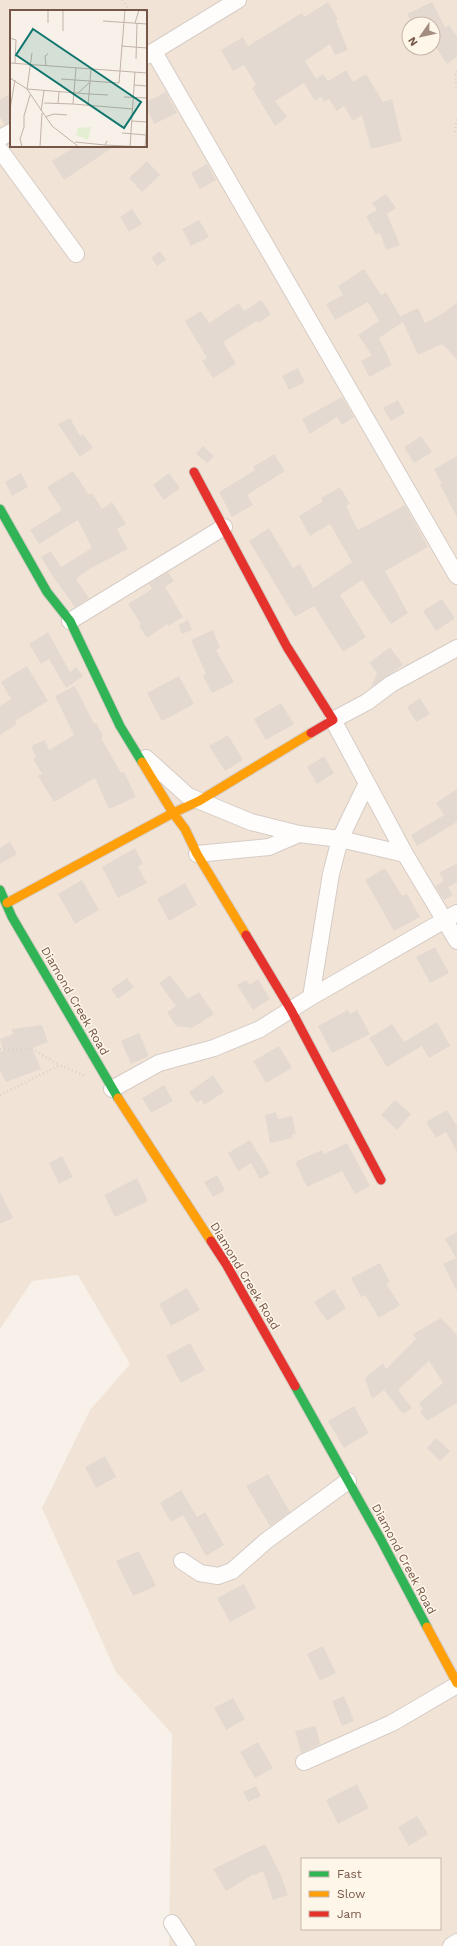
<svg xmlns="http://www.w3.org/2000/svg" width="457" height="1946" viewBox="0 0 457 1946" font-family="'Work Sans',sans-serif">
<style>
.residential{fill:#f1e4d6;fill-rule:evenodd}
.building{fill:#e4d9d0}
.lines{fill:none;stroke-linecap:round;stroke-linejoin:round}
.street-casing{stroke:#d6ccc6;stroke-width:18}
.fast-casing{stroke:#d6ccc5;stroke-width:11}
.slow-casing{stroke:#d6ccc5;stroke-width:11}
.jam-casing{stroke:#d6ccc5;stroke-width:11}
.path{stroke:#dad1cb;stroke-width:2.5;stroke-dasharray:1 3;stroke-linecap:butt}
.street{stroke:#fefdfc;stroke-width:16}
.fast{stroke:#30b455;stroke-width:9}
.slow{stroke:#ff9f0a;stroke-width:9}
.jam{stroke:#e5322d;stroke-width:9}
.labels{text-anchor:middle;stroke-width:3;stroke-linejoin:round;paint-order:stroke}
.street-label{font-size:12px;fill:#765747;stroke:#fff6ea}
.inset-road{fill:none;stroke:#c3b3a8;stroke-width:1}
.view{fill:#0f766e;fill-opacity:0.15;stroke:#0f766e;stroke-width:2}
.inset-edge{fill:none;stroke:#765747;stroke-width:2}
</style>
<rect width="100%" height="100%" fill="#f7f1e9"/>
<path class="residential" d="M0,0H457V1946H169L172,1734L116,1672L42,1508L90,1410L130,1364L78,1275L32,1281L0,1329ZM11,11H146V146H11ZM409,24H433V48H409ZM302,1859H440V1929H302Z"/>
<path class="building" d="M328,2L338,19L336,20L348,50L335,55L330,44L305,61L316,79L323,74L328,81L346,70L353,82L366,74L383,102L392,99L402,141L371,149L362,115L353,121L344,106L337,111L329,99L324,102L321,97L315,101L304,83L275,101L287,117L275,126L252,88L256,85L244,65L233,71L221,50L243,37L248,46L302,13L304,17Z
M432,2L445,27L449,25L457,37V57L447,64L433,43V24H412L407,14Z
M166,92L177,113L154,124L146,107V102Z
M11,93V123L5,125L0,117V100Z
M76,146H115L64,180L52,161Z
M147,161L160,175L142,192L129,178Z
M207,164L216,180L200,189L191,173Z
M386,194L396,208L387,214L400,245L386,250L380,233L376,235L366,216L377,210L372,203Z
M132,209L142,224L129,232L120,217Z
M199,220L209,237L191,246L182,229Z
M160,251L166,260L157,266L151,258Z
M364,269L381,295L386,292L403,321L401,316L418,308L425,323L445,312L457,302V359L442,344L418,355L403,322L379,338L392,365L369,377L361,361L372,355L358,335L379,321L368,302L335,320L326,304L343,295L338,286Z
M261,300L271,314L259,323L257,321L223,342L236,364L213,378L202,361L207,358L185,321L201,311L209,323L239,303L244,311Z
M298,368L305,382L289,390L282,376Z
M342,397L354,417L342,425L337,417L310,434L302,419Z
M398,400L405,413L391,421L383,408Z
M70,418L80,436L83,434L93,448L80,457L58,424Z
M421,436L432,452L414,463L404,447Z
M203,446L214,456L207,463L196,454Z
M274,454L285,471L247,495L253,505L232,517L219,492L255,470L253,467Z
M457,456V517L440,485L442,484L434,469Z
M73,471L89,495L92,493L102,509L112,502L126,524L117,529L128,549L89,569L76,579L89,598L75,607L54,578L41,557L51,551L61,567L92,548L78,520L39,544L30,530L62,510L47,487Z
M21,473L28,487L12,496L5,482Z
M169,473L180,488L164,500L153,485Z
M340,487L350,504L346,506L358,530L405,505L428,547L385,571L408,613L391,624L362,580L340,595L366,637L343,652L314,606L295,617L249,541L269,528L293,568L300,564L313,588L352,562L330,524L310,536L299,516L323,501L321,498Z
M168,572L174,581L165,587L183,617L168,626L167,624L147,638L139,626L141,624L128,604L152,589L149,584Z
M442,599L455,618L436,631L423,611Z
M188,620L192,630L182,634L178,625Z
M213,630L220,648L216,650L234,682L212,693L203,676L206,674L191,640Z
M48,632L70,672L76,667L83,676L66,688L49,659L41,664L29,644Z
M390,647L403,665L371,687L377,673L369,663Z
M27,666L48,701L15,721L17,724L0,735V706L11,699L1,682Z
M179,676L194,704L162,721L147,693Z
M75,686L94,724L96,723L103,736L101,738L121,773L124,772L136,797L109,809L95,778L54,802L38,776L42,774L33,759L36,757L31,746L45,740L49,750L74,735L55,696Z
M420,698L430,714L416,722L407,707Z
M281,703L294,724L266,740L254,719Z
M228,735L243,760L225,771L209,746Z
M324,756L334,773L317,784L307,767Z
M457,789V822L417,846L411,835L444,815L436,803Z
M10,842L17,854L0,864V848Z
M135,848L143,864L138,867L147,883L118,898L102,867Z
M457,863V882L448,887L453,895L444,900L435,886L444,881L439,873Z
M385,868L402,896L407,894L420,917L394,931L365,880Z
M82,880L99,910L75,924L58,894Z
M185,883L197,905L169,921L157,899Z
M435,947L449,973L430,983L416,957Z
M170,975L188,999L199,992L214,1014L192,1028L176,1026L167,1012L176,1006L159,983Z
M127,978L134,987L118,999L111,989Z
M258,979L270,999L253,1010L237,985L246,980L250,985Z
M348,1010L350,1014L357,1010L370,1034L332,1053L318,1026Z
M437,1022L450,1046L429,1058L422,1046L387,1067L369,1038L392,1024L404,1042Z
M42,1025L48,1042L32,1048L41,1069L6,1082L0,1071V1052L3,1050L0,1039L13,1034L12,1029Z
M139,1033L149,1056L131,1064L121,1041Z
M279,1046L292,1068L266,1083L253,1061Z
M213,1075L224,1092L204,1105L201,1100L197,1103L189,1092Z
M164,1085L173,1101L151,1113L142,1098Z
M395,1100L411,1114L397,1130L381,1115Z
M447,1110L457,1126V1152L446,1132L436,1138L426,1122Z
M276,1112L278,1119L292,1116L296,1134H292L293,1138L270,1143L265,1115Z
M250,1140L270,1173L260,1179L251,1163L238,1171L228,1153Z
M347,1143L370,1186L355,1194L342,1171L307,1187L295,1162L322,1150L324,1154Z
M62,1156L73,1177L59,1184L49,1163Z
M217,1175L225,1190L213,1197L204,1182Z
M137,1178L148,1201L115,1217L104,1195Z
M0,1192L13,1218L0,1224Z
M457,1232V1291L443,1264L456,1258L445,1239Z
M380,1263L390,1282L386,1284L400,1305L379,1318L365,1295L361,1297L351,1278Z
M187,1288L200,1310L171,1326L159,1304Z
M334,1289L346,1308L327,1321L314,1302Z
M441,1318L457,1335V1403L427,1421L420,1411L423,1409L419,1403L443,1383L429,1361L398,1390L412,1408L403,1414L384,1390L372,1399L365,1378L383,1363L386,1369L416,1339L413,1334Z
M190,1343L205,1370L181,1383L166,1356Z
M354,1406L369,1433L344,1448L328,1421Z
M436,1438L450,1451L440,1461L427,1448Z
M105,1456L116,1477L96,1488L85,1467Z
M268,1474L290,1512L270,1526L246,1486Z
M181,1490L197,1517L205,1512L224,1545L206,1556L183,1515L171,1522L160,1503Z
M139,1551L156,1586L133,1596L116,1561Z
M244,1584L256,1608L230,1622L217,1598Z
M323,1646L336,1673L320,1681L307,1654Z
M344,1696L354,1721L342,1726L332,1701Z
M233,1698L245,1719L226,1730L214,1708Z
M316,1726L320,1744L301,1753L295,1731Z
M258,1742L273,1768L255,1778L240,1752Z
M357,1784L369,1808L338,1824L326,1800Z
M256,1786L261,1796L248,1802L243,1792Z
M417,1816L428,1834L409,1846L398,1827Z
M265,1844L280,1873L288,1895L273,1900L263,1871L255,1875L254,1874L226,1891L213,1869Z"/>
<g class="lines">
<g class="street-casing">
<path id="street" d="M154,52L457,576
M146,56L238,0
M0,138L11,132
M0,150L76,254
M70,621L224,527
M457,648L391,684L367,702L333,720L405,854L457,941
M146,758L188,796L251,822L299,834L340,839L405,854
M197,854L269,847L299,834
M311,997L331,874L340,839L367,783
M112,1089L159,1063L214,1048L260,1029L311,997L457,913
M182,1561L200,1573L218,1576L232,1571L266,1541L348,1481
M304,1762L392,1723L457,1685
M172,1923L187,1946
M451,1946L457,1942"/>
</g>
<g class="fast-casing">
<path id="fast" d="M0,509L47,592L70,621L120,726L142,762
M0,890L12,917L118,1098
M295,1386L380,1538L427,1627"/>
</g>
<g class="slow-casing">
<path id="slow" d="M142,762L173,813L185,829L197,854L246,935
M7,903L173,813L199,801L311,733
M118,1098L211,1241
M427,1627L457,1683"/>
</g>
<g class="jam-casing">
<path id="jam" d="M194,472L287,647L333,720L311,733
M246,935L291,1010L381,1180
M211,1241L226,1264L295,1386"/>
</g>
<path class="path" d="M122,0L130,11
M457,71L455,74L457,90
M455,132L457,118
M0,1049H32L59,1065
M0,1095L60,1065L85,1076"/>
<use href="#street" class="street"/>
<use href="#fast" class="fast"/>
<use href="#slow" class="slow"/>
<use href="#jam" class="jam"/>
</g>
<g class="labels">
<g class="street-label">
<text transform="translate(75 1001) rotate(60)" y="4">Diamond Creek Road</text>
<text transform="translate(245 1276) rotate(59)" y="4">Diamond Creek Road</text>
<text transform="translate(404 1559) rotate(62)" y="4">Diamond Creek Road</text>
</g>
</g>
<g transform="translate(10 10)">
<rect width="137" height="137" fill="#f7f1e9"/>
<path d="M81,117L78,130L66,125L68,118Z" fill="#e3eed2"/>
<path class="inset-road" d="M125,0L137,1M93,11L137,14M38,13V0M125,13L129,0M53,21V0M0,28L6,30L5,53M111,36L137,38M126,49L127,13M0,53L137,63M36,56L35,46L38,44M66,58L63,94L123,99M81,59L79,84L98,85M0,68L17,79L42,116L69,137M51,69L109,73L115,0M124,75L137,76M17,79L79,84L78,96M17,79L22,43M68,83L79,73M114,87L137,88M34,93L63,94M48,94L49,82M0,99L5,70M31,101L34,81M35,107L44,104L57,105M122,111L137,112M136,125L137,106M65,132L95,135L97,131M95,135L135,137L136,125L112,123M12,137L10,129L14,117V106L20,85M30,137L32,103M120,137L125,62"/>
<path class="view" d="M23,19L131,92L114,118L6,45Z"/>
<rect width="137" height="137" class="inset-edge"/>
</g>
<rect x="301" y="1858" width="140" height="72" fill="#fff6ea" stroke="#c8b6a9"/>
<rect x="309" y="1871" width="20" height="6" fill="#30b455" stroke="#c8b6a9"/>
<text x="337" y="1878" font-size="12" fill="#765747">Fast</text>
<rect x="309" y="1891" width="20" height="6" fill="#ff9f0a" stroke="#c8b6a9"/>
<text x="337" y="1898" font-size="12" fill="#765747">Slow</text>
<rect x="309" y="1911" width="20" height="6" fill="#e5322d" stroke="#c8b6a9"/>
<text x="337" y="1918" font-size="12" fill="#765747">Jam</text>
<g transform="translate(421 36) rotate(236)"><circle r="19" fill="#fff6ea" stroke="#c8b6a9"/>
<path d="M0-3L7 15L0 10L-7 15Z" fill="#a38d80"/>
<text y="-6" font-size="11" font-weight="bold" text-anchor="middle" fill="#765747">N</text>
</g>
</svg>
